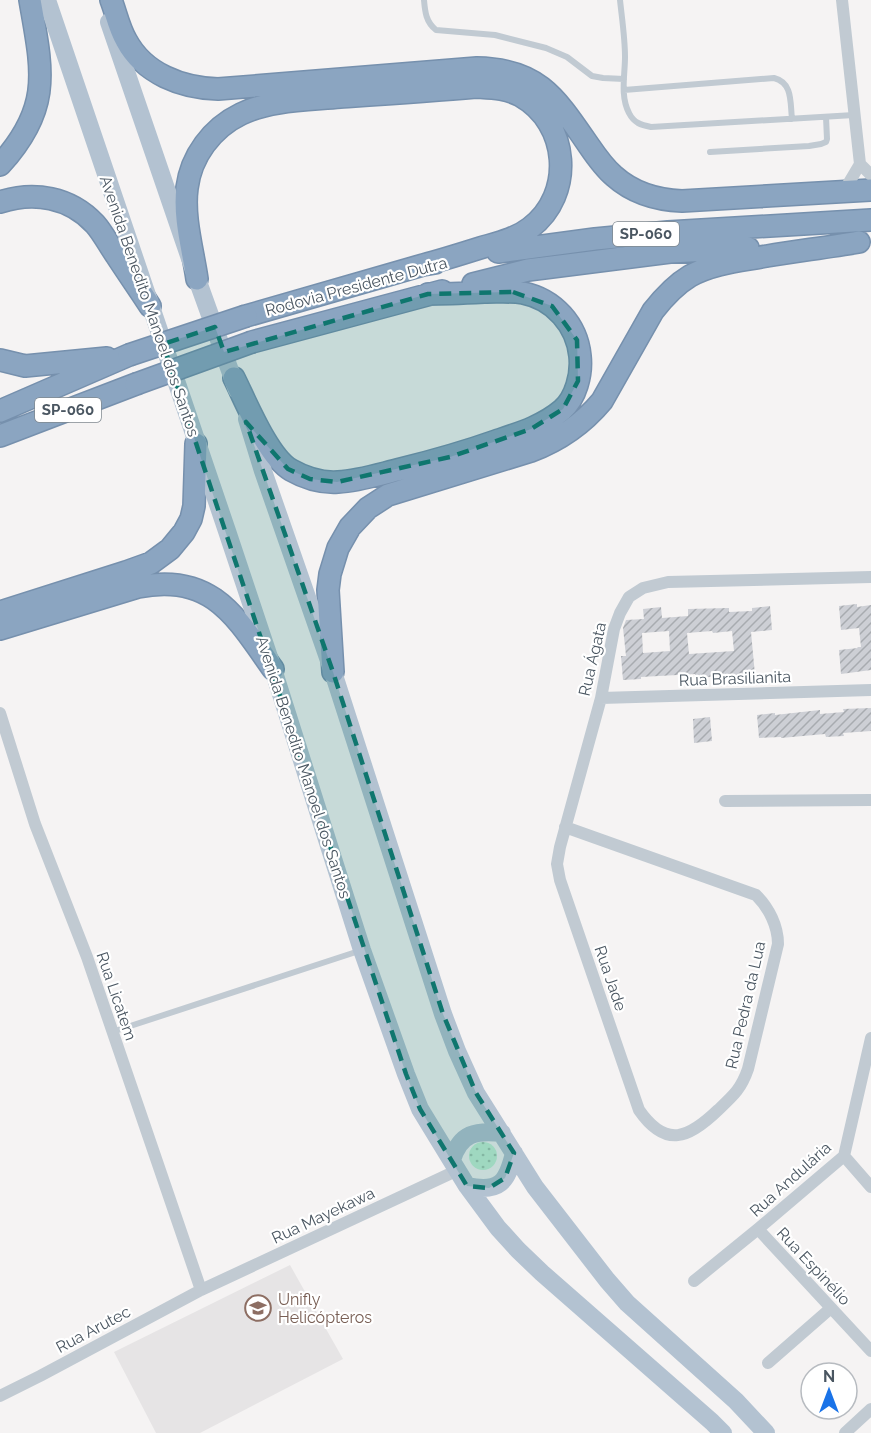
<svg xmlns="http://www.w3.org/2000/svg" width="871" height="1433" viewBox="0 0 871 1433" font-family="Raleway,sans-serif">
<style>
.education{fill:#e6e4e5}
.grass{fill:url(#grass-dots)}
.building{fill:url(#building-hatch);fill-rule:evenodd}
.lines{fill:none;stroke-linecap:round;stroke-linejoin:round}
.highway-casing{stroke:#7690ad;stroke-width:24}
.lane{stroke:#c1cad2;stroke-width:6}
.street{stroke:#c1cad2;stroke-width:12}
.primary{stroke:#b3c2d1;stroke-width:18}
.highway{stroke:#8ba5c1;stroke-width:21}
.highway-bridge-casing{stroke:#7690ad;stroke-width:24;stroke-linecap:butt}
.highway-bridge{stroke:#8ba5c1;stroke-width:21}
.marked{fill:#0f766e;fill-opacity:0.2;stroke:#0f766e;stroke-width:4.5;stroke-dasharray:12 8;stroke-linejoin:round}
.labels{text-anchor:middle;stroke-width:4.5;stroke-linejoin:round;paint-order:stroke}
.shield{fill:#fff;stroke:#808990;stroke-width:1.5}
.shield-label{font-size:15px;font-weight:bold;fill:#4a5661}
.street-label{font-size:16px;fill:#4a5661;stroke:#fff}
.education-label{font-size:16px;fill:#785e54;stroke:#fff;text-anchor:start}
</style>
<defs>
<pattern id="grass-dots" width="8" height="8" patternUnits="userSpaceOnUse" patternTransform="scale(1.5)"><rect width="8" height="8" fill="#c3f1d5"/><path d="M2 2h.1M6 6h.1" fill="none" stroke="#a0c6b0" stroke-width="1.8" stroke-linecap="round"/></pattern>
<pattern id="building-hatch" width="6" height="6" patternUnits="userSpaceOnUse" patternTransform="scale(1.5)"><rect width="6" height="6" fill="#cdcfd5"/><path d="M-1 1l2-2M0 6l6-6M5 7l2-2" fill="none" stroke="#a8abb0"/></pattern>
</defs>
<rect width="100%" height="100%" fill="#f5f3f3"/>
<path class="education" d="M290,1265L343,1359L200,1433H156L114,1352Z"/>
<path class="grass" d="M469 1156a14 14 0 1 1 28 0a14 14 0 1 1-28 0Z"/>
<path class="building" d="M857,604V607L871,605V670L841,674L839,650L858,648L857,647H861L859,628L841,630L839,606Z
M770,606L772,630L751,632L755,675L737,677V675L695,678V674L641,677V679L623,680L621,656H626L623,628L626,620L644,619L643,609L661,607L662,618L688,616V609L729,608V612L752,611V608ZM669,631L670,651L643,653L642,633ZM712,631L713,633L732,631L734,651L689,654L687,633Z
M871,708V731L843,733L844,736L826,737L825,734L781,738V737L759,738L757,715L775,713V715L820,710V714L844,712L843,709Z
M710,717L712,741L694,743L693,719Z"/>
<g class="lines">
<g class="highway-casing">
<path id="highway" d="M111,0C116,13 119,28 126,40C144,74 182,88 218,89L477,68C536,69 554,95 585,140C594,153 602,166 614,176C633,193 657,200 682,201L871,190
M0,165C53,107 42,70 30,0
M0,202C34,191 70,197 95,224C103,233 109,245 116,255C127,272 139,289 150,306
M498,252L595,239L668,232L871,220
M197,279C193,251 183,217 187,188C191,156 212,128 241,114C269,100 309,100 340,97C385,94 431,91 476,87C492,88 506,88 521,96C569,123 575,194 530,228C516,239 497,243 480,248C461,254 442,260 423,265
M473,284L528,270L670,252L748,248
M246,316L423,265L435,263
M252,342L442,291
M0,360L25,366L107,358
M234,378C246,402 268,457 291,470C305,478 322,483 338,482C359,481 380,474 401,469C433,461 465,452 496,441C520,433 543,426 562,410C576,398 582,374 580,356C577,325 554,299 523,293C511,291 499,292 487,292C467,293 448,294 428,294
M0,411L129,355
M0,436L136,384
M0,612L126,572L151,563L170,549L184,532L191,519L194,506L196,444
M0,629L138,587C212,572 236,617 273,669
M333,672L328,590L330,574L338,548L350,527L368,508L388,495L531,451C560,440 582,425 602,401L653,311C664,297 675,285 690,276C714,263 741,261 767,256C798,251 829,247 859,242"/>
</g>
<path class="lane" d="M424,0C425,12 426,22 436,30L495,35L546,48L567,57L592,76L603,78L624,79
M620,0C622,19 625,38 625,57C625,75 620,96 629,113C634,123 641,125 651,127L854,115
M624,90L774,78C793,83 790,102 792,119
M710,152L809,146L821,144L826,142L827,139L826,117
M112,1032L359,951"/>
<path class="street" d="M842,0L860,164L871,175
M844,191L860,164
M601,698L871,690
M0,713L35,824L87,957L201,1290
M725,801L871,800
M565,827L756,895C769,908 778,926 778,944L748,1069C741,1089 734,1095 718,1110C689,1138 666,1149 639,1110L560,880L557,864L560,847L601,698L614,629L620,613L629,597L643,588L668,582L871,577
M844,1156L871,1187
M758,1229L871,1351
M694,1281L758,1229L844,1156L871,1038
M768,1363L831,1308
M0,1396L40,1376L201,1290L458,1170
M845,1433L871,1409"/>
<path class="primary" d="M47,0L227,531L273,669L362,950L406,1074L420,1109L467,1186L498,1228L518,1250L542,1273L712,1422L723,1433
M109,22L197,279L237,390
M247,419L263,471L333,672L443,1014L457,1051L476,1093L535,1187L607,1280L627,1303L736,1401L766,1433
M452,1160C460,1133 476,1130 502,1133
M467,1186C500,1193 507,1182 514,1153"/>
<use href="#highway" class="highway"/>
<g class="highway-bridge-casing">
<path id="highway-bridge" d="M129,355L246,316
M136,384L252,342"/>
</g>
<use href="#highway-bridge" class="highway-bridge"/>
</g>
<path class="marked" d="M513,292L552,306L577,340L578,381L563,409L531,429L450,457L337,482L310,479L288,469L246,422L333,672L443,1014L476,1093L514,1153L505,1178L489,1188L467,1186L420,1109L406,1074L163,344L215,327L224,352L428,294Z"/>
<defs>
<g id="university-ring" transform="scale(1.35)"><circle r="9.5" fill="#fff" stroke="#8d6e63" stroke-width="1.5"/><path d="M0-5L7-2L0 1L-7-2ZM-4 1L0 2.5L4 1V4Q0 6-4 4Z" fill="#8d6e63"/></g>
</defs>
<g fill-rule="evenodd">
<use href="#university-ring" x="258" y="1308"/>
</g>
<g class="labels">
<g class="shield">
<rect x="613" y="222" width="66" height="24" rx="4.5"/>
<rect x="35" y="398" width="66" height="24" rx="4.5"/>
</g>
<g class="shield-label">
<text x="646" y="239">SP-060</text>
<text x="68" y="415">SP-060</text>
</g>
<g class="street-label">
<text transform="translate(356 286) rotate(-15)" y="6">Rodovia Presidente Dutra</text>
<text transform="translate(150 306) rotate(71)" y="6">Avenida Benedito Manoel dos Santos</text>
<text transform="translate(592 659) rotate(-77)" y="6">Rua Ágata</text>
<text transform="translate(735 678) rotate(-2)" y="6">Rua Brasilianita</text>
<text transform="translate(304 767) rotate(72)" y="6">Avenida Benedito Manoel dos Santos</text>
<text transform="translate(611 978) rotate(71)" y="6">Rua Jade</text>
<text transform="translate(117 996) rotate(71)" y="6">Rua Licatem</text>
<text transform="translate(745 1005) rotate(-77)" y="6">Rua Pedra da Lua</text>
<text transform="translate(790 1179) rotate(-42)" y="6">Rua Andulária</text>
<text transform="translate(323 1215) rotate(-25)" y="6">Rua Mayekawa</text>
<text transform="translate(814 1266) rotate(47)" y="6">Rua Espinélio</text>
<text transform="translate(93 1329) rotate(-28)" y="6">Rua Arutec</text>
</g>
<g class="education-label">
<text x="278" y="1305">Unifly<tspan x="278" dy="18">Helicópteros</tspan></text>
</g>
</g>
<g transform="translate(829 1391)"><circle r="28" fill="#ffffff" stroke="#b7bbc0" stroke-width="1.5"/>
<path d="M0-4.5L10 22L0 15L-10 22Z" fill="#1a73e8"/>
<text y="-9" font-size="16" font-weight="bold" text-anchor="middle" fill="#4a5661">N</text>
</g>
</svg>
